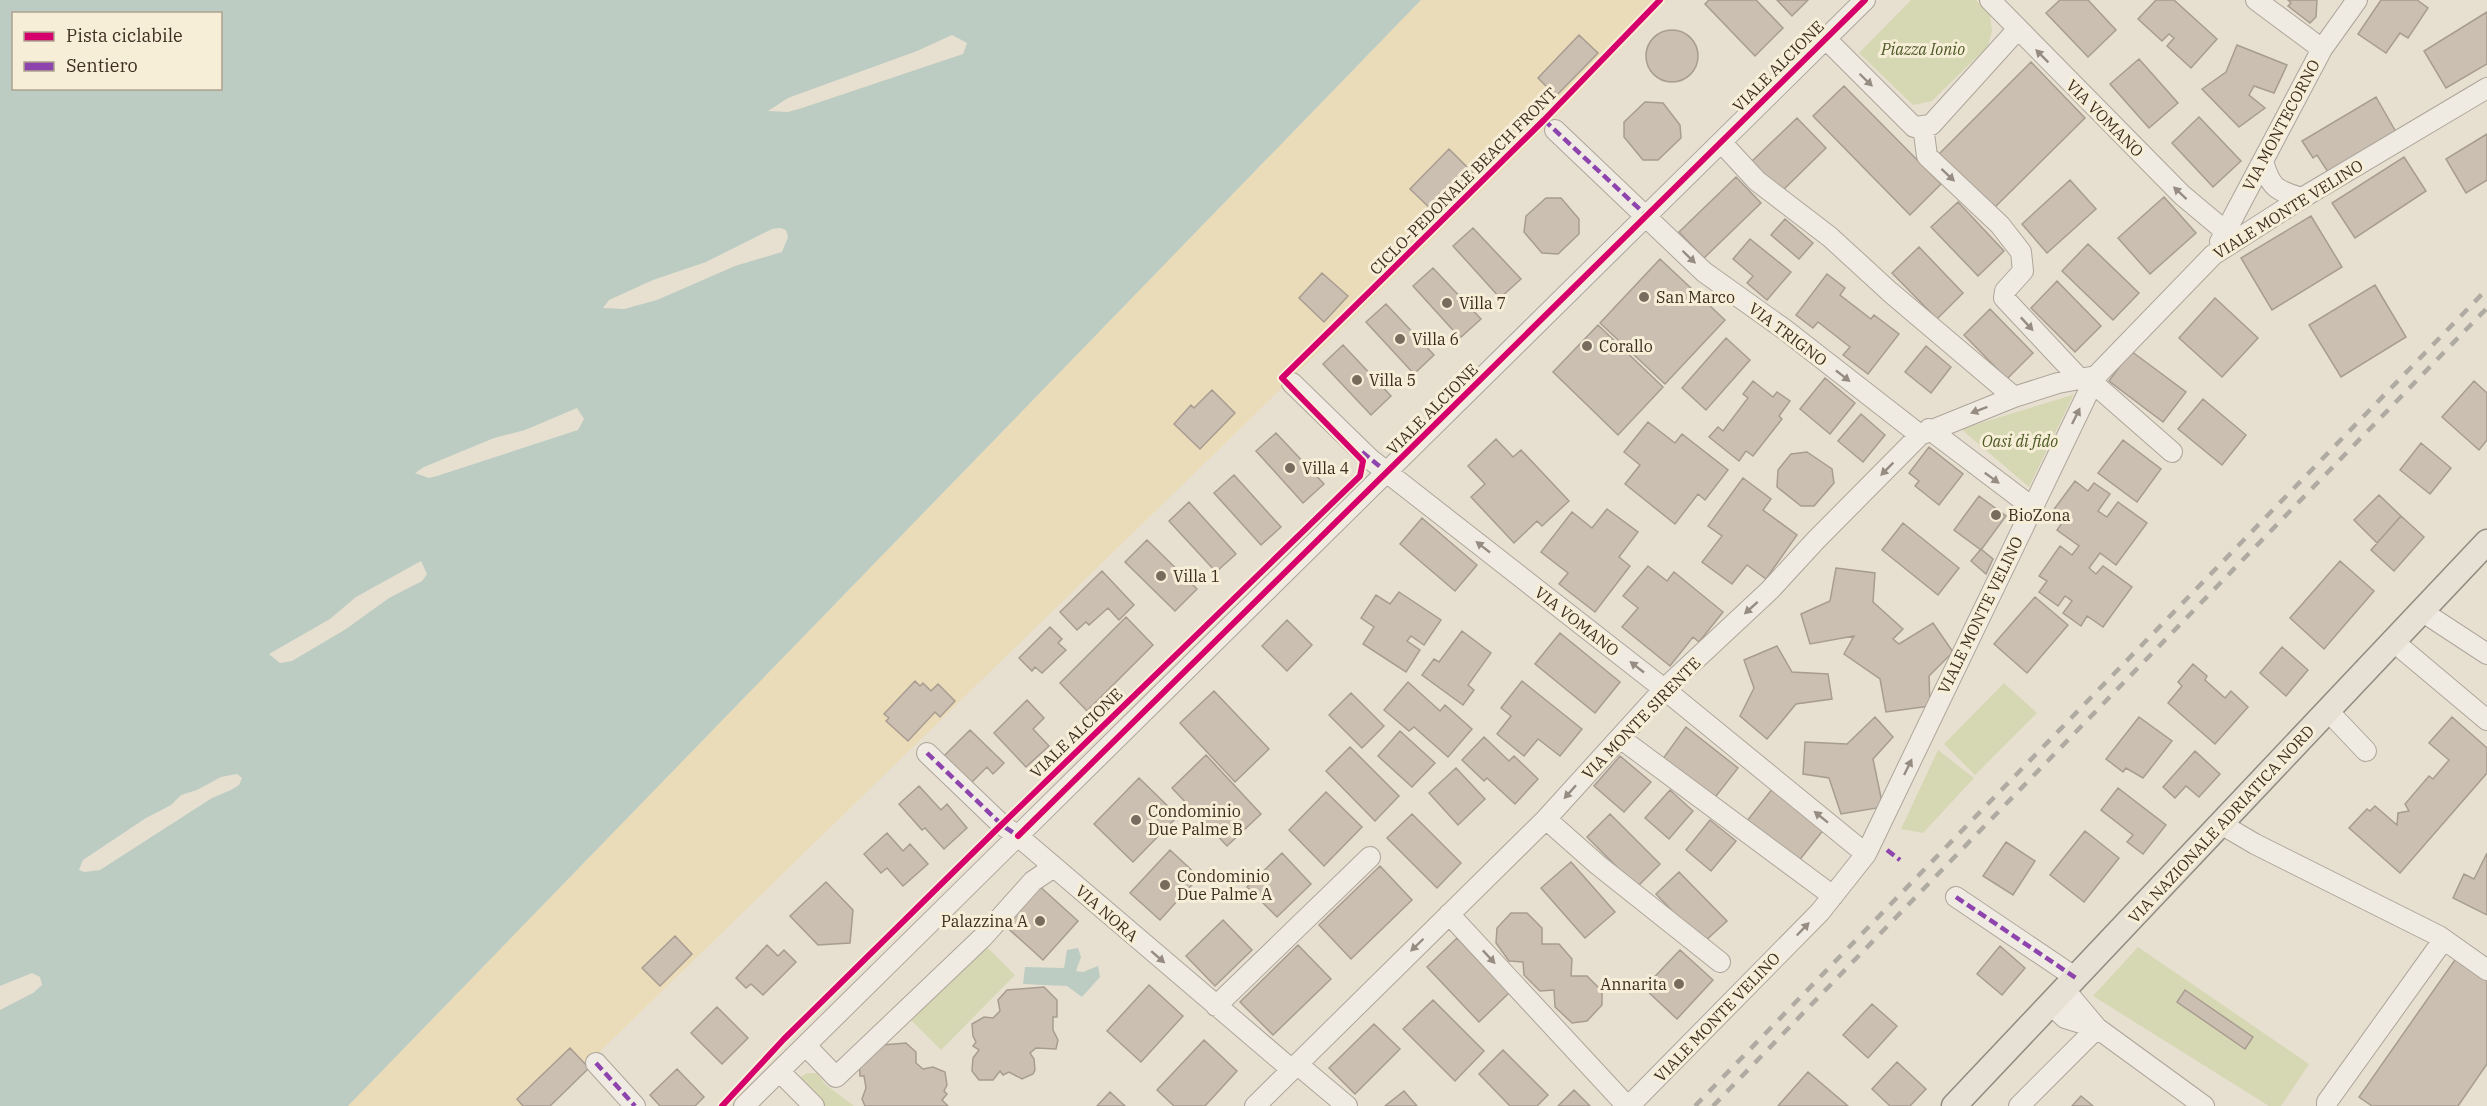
<svg xmlns="http://www.w3.org/2000/svg" width="2487" height="1106" viewBox="0 0 2487 1106" font-family="'IBM Plex Serif',serif">
<style>
.green{fill:#d6d7b3}
.sand{fill:#eadcb9}
.water{fill:#bcccc2;fill-rule:evenodd}
.pier{fill:#e7e0d1}
.building{fill:#cbbfb2;stroke:#a89c90;stroke-width:1.5}
.lines{fill:none;stroke-linecap:round;stroke-linejoin:round}
.minor-casing{stroke:#ada599;stroke-width:22}
.major-casing{stroke:#928b80;stroke-width:27}
.minor{stroke:#efebe3;stroke-width:20}
.major{stroke:#e6e1d4;stroke-width:24}
.rail{stroke:#afaaa2;stroke-width:4.5;stroke-dasharray:10 10;stroke-linecap:butt}
.quiet{stroke:#8e44ad;stroke-width:4.5;stroke-dasharray:9 4.5;stroke-linecap:butt}
.cycleway-casing{stroke:#f7eed8;stroke-width:10}
.cycleway{stroke:#d6006c;stroke-width:6}
.oneway{fill:#968c82}
.poi-dot{fill:#786c5e;stroke:#f7eed8;stroke-width:2}
.labels{text-anchor:middle;stroke-width:6;stroke-linejoin:round;paint-order:stroke}
.park-label{font-size:16px;font-style:italic;fill:#4d5a26;stroke:#f7eed8}
.street-label{font-size:16px;fill:#3d2e20;stroke:#f7eed8}
.poi-label{font-size:16px;fill:#3d2e20;stroke:#f7eed8;text-anchor:start}
</style>
<rect width="100%" height="100%" fill="#e7e0d1"/>
<path class="green" d="M1911,0H1976L1990,15L1992,31L1988,46L1932,101L1913,105L1859,53Z
M2074,394L2029,487L1961,429L2072,395Z
M2004,683L2037,713L1975,775L1944,744Z
M1938,750L1974,778L1923,833L1901,829Z
M986,946L1015,975L941,1050L911,1020Z
M2138,947L2309,1064L2281,1106H2269L2093,996Z
M807,1073H817L826,1085L854,1106H825L797,1079Z"/>
<path class="sand" d="M1421,0H1667L1550,123L1284,386L544,1106H348Z"/>
<path class="water" d="M0,0H1421L348,1106H0ZM14,14H220V88H14Z
M1078,948L1081,957L1076,971L1083,972L1098,966L1100,977L1082,997L1067,986L1023,984L1025,967L1064,968L1067,950Z"/>
<path class="pier" d="M952,35L967,43L963,54L802,108L788,112L768,111L788,98L917,51Z
M780,228L786,230L788,237L782,252L735,266L657,300L624,309L603,308L609,300L653,280L706,262L772,229Z
M577,408L584,419L578,430L437,476L429,478L415,473L424,467L494,438L525,430Z
M421,561L427,574L422,581L389,598L346,629L292,661L280,663L269,654L330,619L356,597Z
M237,774L242,778L239,785L231,790L212,798L100,870L84,872L79,870L83,860L146,818L171,805L181,795L197,790L221,777Z
M32,973L40,977L42,985L33,993L0,1010V986Z"/>
<path class="building" d="M1709,0H1756L1783,28L1755,56L1705,4Z
M1777,0H1808L1792,16Z
M2060,0H2088L2116,30L2088,57L2046,13Z
M2156,0H2174L2217,39L2191,68L2167,46L2174,38L2169,34L2162,41L2138,19Z
M2288,0H2317L2316,17L2310,23L2288,6L2291,3Z
M2381,0H2417L2428,8L2408,38L2400,33L2386,53L2358,34Z
M2487,12V64L2446,88L2424,51Z
M1646 56a26 26 0 1 1 52 0a26 26 0 1 1-52 0Z
M1579,35L1598,53L1556,96L1538,78Z
M2237,45L2287,65L2274,93L2254,86L2249,95L2265,108L2239,127L2202,89L2226,72Z
M2139,59L2178,103L2149,128L2110,84Z
M2031,62L2085,118L1992,210L1938,155Z
M1844,86L1941,184L1910,215L1813,116Z
M2376,97L2396,132L2328,172L2317,155L2313,158L2302,141Z
M1645,102L1663,103L1680,125L1681,138L1658,160H1643L1624,137V122Z
M2199,117L2241,161L2213,187L2172,143Z
M1797,118L1826,148L1779,194L1749,164Z
M2487,134V180L2466,193L2446,159Z
M1449,149L1475,175L1436,214L1410,189Z
M2404,157L2426,191L2355,238L2332,203Z
M1736,177L1761,203L1704,258L1679,232Z
M2070,180L2096,209L2047,253L2022,224Z
M2164,197L2196,233L2150,274L2118,238Z
M1546,198H1561L1579,219V234L1558,254L1542,253L1524,232L1526,216Z
M1958,202L2004,251L1978,276L1931,227Z
M2311,216L2342,267L2272,310L2241,258Z
M1785,219L1813,243L1799,259L1771,235Z
M1473,228L1521,279L1500,298L1453,246Z
M1750,239L1791,272L1767,300L1747,283L1753,276L1733,259Z
M2088,244L2139,293L2113,320L2062,271Z
M1919,247L1963,293L1937,319L1892,273Z
M1660,259L1725,320L1665,384L1600,323Z
M1433,268L1481,319L1460,338L1413,286Z
M1322,273L1348,296L1324,322L1299,298Z
M1827,274L1845,288L1840,295L1871,319L1874,315L1899,334L1868,374L1843,355L1850,347L1818,322L1813,328L1796,315Z
M2057,281L2101,326L2075,352L2031,308Z
M2375,285L2406,337L2341,377L2309,325Z
M2215,298L2258,338L2222,377L2179,338Z
M1386,304L1434,355L1414,374L1366,322Z
M1990,309L2033,353L2007,379L1964,335Z
M1598,325L1663,387L1618,435L1553,372Z
M1726,338L1750,360L1706,410L1682,388Z
M1343,345L1391,396L1371,415L1323,364Z
M1926,346L1951,367L1931,393L1905,372Z
M2131,351L2186,392L2163,422L2109,381Z
M1825,378L1855,403L1830,434L1800,409Z
M1753,381L1773,397L1777,392L1790,401L1779,416L1782,419L1753,456L1746,451L1739,461L1709,437L1718,427L1723,431L1748,398L1743,394Z
M2474,381L2487,393V440L2479,450L2442,417Z
M1212,390L1235,413L1200,449L1174,424L1191,405L1194,408Z
M2203,399L2246,435L2222,465L2178,429Z
M1861,414L1885,435L1863,462L1838,441Z
M1648,422L1675,443L1682,434L1728,470L1705,500L1698,494L1675,524L1625,484L1640,465L1624,452Z
M1276,433L1324,484L1303,503L1256,451Z
M1496,439L1513,457L1521,450L1569,501L1542,526L1537,521L1514,543L1471,497L1485,484L1468,466Z
M2123,440L2161,469L2137,502L2098,473Z
M2421,443L2451,468L2430,494L2400,470Z
M1929,447L1963,474L1939,505L1915,486L1919,481L1909,473Z
M1807,452L1832,469L1834,483L1814,506H1801L1777,487L1778,470L1791,454Z
M1234,475L1281,527L1261,545L1214,493Z
M1743,478L1771,499L1763,510L1797,535L1766,579L1747,565L1732,584L1702,562L1722,536L1708,526Z
M2075,481L2088,491L2094,483L2110,494L2098,511L2107,517L2118,502L2147,523L2116,565L2100,553L2089,568L2096,574L2103,566L2132,587L2103,627L2087,616L2081,626L2063,613L2072,601L2065,596L2058,606L2039,592L2047,581L2039,576L2060,546L2072,555L2079,546L2057,530L2064,520L2052,512Z
M2379,495L2401,516L2377,543L2354,520Z
M1979,496L2006,516L1981,550L1954,530Z
M1979,496L2006,516L1981,550L1954,530Z
M1189,502L1236,554L1216,572L1169,521Z
M1607,509L1638,532L1619,557L1630,566L1595,612L1559,584L1568,573L1541,552L1572,512L1592,528Z
M2401,516L2424,537L2394,571L2371,550Z
M1422,518L1477,565L1455,591L1400,544Z
M1903,523L1959,568L1938,595L1882,550Z
M1147,540L1197,589L1175,611L1125,562Z
M1981,549L1993,559L1986,574L1971,561Z
M2340,561L2374,591L2324,649L2290,618Z
M1648,566L1667,581L1674,572L1723,612L1699,642L1693,637L1670,666L1622,627L1638,608L1623,596Z
M1836,568L1875,573L1873,602L1903,629L1893,639L1899,644L1933,623L1953,652L1929,676L1930,706L1886,712L1880,679L1844,654L1854,636L1810,644L1801,614L1830,601Z
M1102,571L1134,605L1119,620L1108,608L1089,625L1086,622L1077,630L1060,612Z
M1399,592L1441,620L1424,645L1411,636L1407,641L1420,650L1406,672L1363,644L1374,627L1361,618L1376,595L1390,604Z
M2035,597L2068,625L2027,673L1994,644Z
M1126,617L1153,645L1087,711L1060,683Z
M1287,620L1312,645L1287,671L1262,646Z
M1050,627L1062,639L1058,643L1066,650L1042,673L1035,667L1032,671L1019,658Z
M1462,631L1491,653L1468,685L1474,690L1463,705L1422,675L1434,659L1439,662Z
M1560,633L1620,682L1595,713L1535,664Z
M1777,646L1792,672L1828,674L1832,699L1796,704L1767,739L1740,716L1754,688L1744,660Z
M2282,647L2308,670L2286,696L2260,673Z
M2193,664L2207,676L2205,680L2225,698L2231,691L2248,707L2215,744L2168,703L2182,686L2178,682Z
M915,681L920,686L923,683L931,691L938,684L955,701L940,717L935,712L908,741L886,721L889,718L884,714Z
M1522,681L1582,729L1560,756L1538,739L1524,756L1497,734L1511,716L1501,708Z
M1408,682L1440,711L1445,705L1472,729L1448,757L1414,727L1409,731L1384,710Z
M1214,691L1269,749L1235,782L1180,723Z
M1351,693L1384,726L1362,748L1329,715Z
M1027,700L1044,718L1033,729L1049,746L1026,767L994,733Z
M1875,717L1893,737L1873,759L1883,807L1841,814L1829,778L1803,774L1805,742L1847,744Z
M2139,717L2172,741L2143,778L2126,768L2123,772L2106,759Z
M2452,717L2487,748V773L2400,873L2349,828L2367,809L2370,811L2375,806L2397,825L2398,813L2409,811L2405,804L2429,776L2433,779L2449,760L2429,743Z
M1686,727L1738,768L1713,800L1662,760Z
M970,730L1004,763L993,774L987,767L971,783L944,756Z
M1400,731L1435,763L1412,787L1378,756Z
M1484,737L1509,761L1514,756L1538,779L1515,804L1487,778L1484,781L1462,760Z
M1350,747L1399,796L1375,821L1326,771Z
M2195,751L2220,774L2199,797L2186,786L2175,798L2163,787Z
M1206,755L1261,814L1227,846L1172,788Z
M1620,756L1651,782L1624,812L1594,786Z
M1456,768L1485,799L1458,825L1429,793Z
M1139,778L1178,816L1133,862L1094,824Z
M919,786L941,810L947,804L967,828L944,849L925,828L922,830L899,804Z
M1773,788L1824,829L1798,862L1747,821Z
M2118,788L2166,825L2143,854L2127,842L2133,835L2101,810Z
M1670,790L1693,811L1669,839L1645,818Z
M1326,792L1362,827L1324,866L1289,830Z
M1412,814L1461,863L1437,888L1387,838Z
M1610,814L1660,864L1637,887L1587,837Z
M1710,820L1736,841L1711,871L1686,850Z
M2085,831L2119,858L2084,902L2050,875Z
M887,833L903,851L910,844L928,864L903,886L887,868L881,873L864,854Z
M2006,842L2035,861L2013,895L1983,876Z
M1170,850L1199,877L1160,920L1130,893Z
M1282,853L1311,884L1277,917L1247,887Z
M2487,853V915L2453,898L2464,874L2474,879Z
M1571,862L1615,912L1585,938L1541,888Z
M1380,866L1412,900L1351,959L1319,925Z
M1679,872L1727,921L1703,943L1656,894Z
M826,882L853,910L850,943L818,945L790,916Z
M1036,883L1078,921L1043,960L1001,922Z
M1511,913H1527L1542,928V944H1559L1572,959L1571,976H1587L1602,991V1005L1587,1021L1572,1023L1555,1007L1554,990L1540,991L1524,975L1523,962L1509,961L1496,943L1497,928Z
M1223,920L1252,950L1215,986L1186,956Z
M675,936L692,954L660,986L642,968Z
M1457,938L1509,993L1479,1022L1427,967Z
M767,945L778,956L784,950L796,962L763,995L751,984L746,988L736,978Z
M1298,945L1331,979L1273,1035L1240,1002Z
M2000,946L2025,968L2002,995L1977,974Z
M1680,950L1713,980L1677,1019L1644,988Z
M2457,957L2487,978V1064L2458,1106H2372L2359,1097Z
M1149,985L1183,1016L1141,1062L1107,1031Z
M1044,987L1057,1000V1017H1053V1030L1058,1040L1056,1049L1036,1048L1030,1053L1034,1059L1035,1070L1033,1074L1022,1079L1009,1072L1003,1075L1000,1071L993,1080H979L972,1071L973,1058L979,1050L973,1046L976,1042L973,1036L972,1024L984,1017L993,1018L1000,1011L998,1000L1007,990Z
M2185,990L2253,1037L2245,1049L2177,1002Z
M1433,1000L1484,1051L1455,1081L1403,1029Z
M1872,1004L1897,1026L1868,1058L1843,1035Z
M717,1007L748,1038L722,1064L691,1033Z
M1374,1024L1400,1049L1355,1094L1329,1068Z
M1204,1040L1237,1071L1205,1106H1174L1157,1090Z
M906,1043L916,1052V1063L923,1069L933,1067L945,1072L947,1085L944,1091L947,1094L942,1100L948,1106H865L862,1099L866,1088L864,1076H860L859,1060L870,1046Z
M570,1048L589,1068L550,1106H523L517,1099Z
M1503,1050L1548,1095L1537,1106H1510L1479,1074Z
M1897,1062L1926,1089L1910,1106H1890L1872,1089Z
M677,1069L704,1097L695,1106H660L650,1095Z
M1808,1072L1848,1106H1778Z
M1574,1090L1590,1106H1558Z
M1404,1091L1417,1106H1385Z
M1110,1092L1125,1106H1097Z
M2081,1096L2093,1106H2072Z"/>
<g class="lines">
<g class="minor-casing">
<path id="minor" d="M1990,0L2182,195L2225,231
M2256,0L2322,49
M1825,38L1914,127L1931,125L2017,30
M1923,126L1927,156L2000,225L2021,252L2023,271L2005,291L2004,298L2079,378
M1555,130L1704,272L1784,329L1920,435
M1721,142L1757,181L1830,237L1890,292L2014,397
M2263,161C2271,188 2275,190 2302,198
M2220,242L2322,49L2357,0
M2092,382L2172,452
M1292,383L1370,459L1664,689L1866,854
M1929,429L2032,507
M2423,612L2487,654
M2394,642L2487,720
M2328,711L2366,751
M1620,738L1833,896
M927,753L1002,825L1018,836L1291,1069
M1546,819L1598,865L1720,962
M2221,824L2255,844L2439,936V946L2327,1102V1106
M1956,897L2076,978
M1449,914L1627,1106
M2439,936L2487,970
M2065,990L2097,1028
M2051,1005L2065,1018L2097,1028L2204,1106
M1216,1006L1370,857
M806,1046L836,1077L983,937L1033,881L1054,867
M596,1063L635,1106
M1297,1064L1347,1106
M780,1072L814,1106
M744,1106L1865,0
M1255,1106L1546,819L1664,689L1770,590L1816,540L1920,435L2014,397L2058,383L2096,376
M1629,1106L1820,912L1866,854L2096,376L2213,255L2302,198L2487,88
M2019,1106L2097,1028"/>
</g>
<g class="major-casing">
<path id="major" d="M1954,1106L2487,542"/>
</g>
<use href="#minor" class="minor"/>
<use href="#major" class="major"/>
<path class="rail" d="M1695,1106L2487,289
M1713,1106L2487,308"/>
<path class="quiet" d="M1544,120L1647,216
M1362,452L1388,473
M927,753L1002,825L1018,836
M1887,850L1900,860
M1956,897L2076,978
M596,1063L635,1106"/>
<g class="cycleway-casing">
<path id="cycleway" d="M1018,836L1865,0
M722,1106L784,1039L994,832L1360,476L1363,461L1282,378L1544,120L1660,0"/>
</g>
<use href="#cycleway" class="cycleway"/>
</g>
<defs><path id="oneway-solid" d="M-6-.8H1V-3.2L6.5 0L1 3.2V.8H-6Z" transform="scale(1.5)"/></defs>
<g class="oneway">
<use href="#oneway-solid" transform="translate(2042 56) rotate(-135)"/>
<use href="#oneway-solid" transform="translate(1866 80) rotate(44)"/>
<use href="#oneway-solid" transform="translate(1948 175) rotate(43)"/>
<use href="#oneway-solid" transform="translate(2180 193) rotate(-137)"/>
<use href="#oneway-solid" transform="translate(1689 257) rotate(44)"/>
<use href="#oneway-solid" transform="translate(2027 324) rotate(47)"/>
<use href="#oneway-solid" transform="translate(1843 376) rotate(38)"/>
<use href="#oneway-solid" transform="translate(1979 410) rotate(159)"/>
<use href="#oneway-solid" transform="translate(2076 416) rotate(-64)"/>
<use href="#oneway-solid" transform="translate(1887 469) rotate(135)"/>
<use href="#oneway-solid" transform="translate(1992 478) rotate(36)"/>
<use href="#oneway-solid" transform="translate(1483 547) rotate(-142)"/>
<use href="#oneway-solid" transform="translate(1751 608) rotate(138)"/>
<use href="#oneway-solid" transform="translate(1637 667) rotate(-142)"/>
<use href="#oneway-solid" transform="translate(1908 767) rotate(-64)"/>
<use href="#oneway-solid" transform="translate(1570 792) rotate(132)"/>
<use href="#oneway-solid" transform="translate(1821 817) rotate(-141)"/>
<use href="#oneway-solid" transform="translate(1803 929) rotate(-46)"/>
<use href="#oneway-solid" transform="translate(1417 945) rotate(136)"/>
<use href="#oneway-solid" transform="translate(1158 957) rotate(41)"/>
<use href="#oneway-solid" transform="translate(1489 957) rotate(47)"/>
</g>
<g class="poi-dot">
<circle cx="1644" cy="297" r="6"/>
<circle cx="1447" cy="303" r="6"/>
<circle cx="1400" cy="339" r="6"/>
<circle cx="1587" cy="346" r="6"/>
<circle cx="1357" cy="380" r="6"/>
<circle cx="1290" cy="468" r="6"/>
<circle cx="1996" cy="515" r="6"/>
<circle cx="1161" cy="576" r="6"/>
<circle cx="1136" cy="820" r="6"/>
<circle cx="1165" cy="885" r="6"/>
<circle cx="1040" cy="921" r="6"/>
<circle cx="1679" cy="984" r="6"/>
</g>
<g class="labels">
<g class="park-label">
<text x="1923" y="55">Piazza Ionio</text>
<text x="2020" y="447">Oasi di fido</text>
</g>
<g class="street-label">
<text transform="translate(1778 66) rotate(-45)" y="6">VIALE ALCIONE</text>
<text transform="translate(2105 118) rotate(45)" y="6">VIA VOMANO</text>
<text transform="translate(2281 125) rotate(-62)" y="6">VIA MONTECORNO</text>
<text transform="translate(1463 181) rotate(-45)" y="6">CICLO-PEDONALE BEACH FRONT</text>
<text transform="translate(2288 209) rotate(-32)" y="6">VIALE MONTE VELINO</text>
<text transform="translate(1788 334) rotate(37)" y="6">VIA TRIGNO</text>
<text transform="translate(1432 409) rotate(-45)" y="6">VIALE ALCIONE</text>
<text transform="translate(1980 615) rotate(-64)" y="6">VIALE MONTE VELINO</text>
<text transform="translate(1577 621) rotate(38)" y="6">VIA VOMANO</text>
<text transform="translate(1641 718) rotate(-46)" y="6">VIA MONTE SIRENTE</text>
<text transform="translate(1076 733) rotate(-44)" y="6">VIALE ALCIONE</text>
<text transform="translate(2221 824) rotate(-47)" y="6">VIA NAZIONALE ADRIATICA NORD</text>
<text transform="translate(1107 913) rotate(41)" y="6">VIA NORA</text>
<text transform="translate(1717 1017) rotate(-46)" y="6">VIALE MONTE VELINO</text>
</g>
<g class="poi-label">
<text x="1656" y="303">San Marco</text>
<text x="1459" y="309">Villa 7</text>
<text x="1412" y="345">Villa 6</text>
<text x="1599" y="352">Corallo</text>
<text x="1369" y="386">Villa 5</text>
<text x="1302" y="474">Villa 4</text>
<text x="2008" y="521">BioZona</text>
<text x="1173" y="582">Villa 1</text>
<text x="1148" y="817">Condominio<tspan x="1148" dy="18">Due Palme B</tspan></text>
<text x="1177" y="882">Condominio<tspan x="1177" dy="18">Due Palme A</tspan></text>
<text x="1028" y="927" text-anchor="end">Palazzina A</text>
<text x="1667" y="990" text-anchor="end">Annarita</text>
</g>
</g>
<rect x="12" y="12" width="210" height="78" fill="#f7eed8" stroke="#ada18e" stroke-width="1.5"/>
<rect x="24" y="32" width="30" height="9" fill="#d6006c" stroke="#ada18e" stroke-width="1.5"/>
<text x="66" y="42" font-size="18" fill="#3d2e20">Pista ciclabile</text>
<rect x="24" y="62" width="30" height="9" fill="#8e44ad" stroke="#ada18e" stroke-width="1.5"/>
<text x="66" y="72" font-size="18" fill="#3d2e20">Sentiero</text>
</svg>
